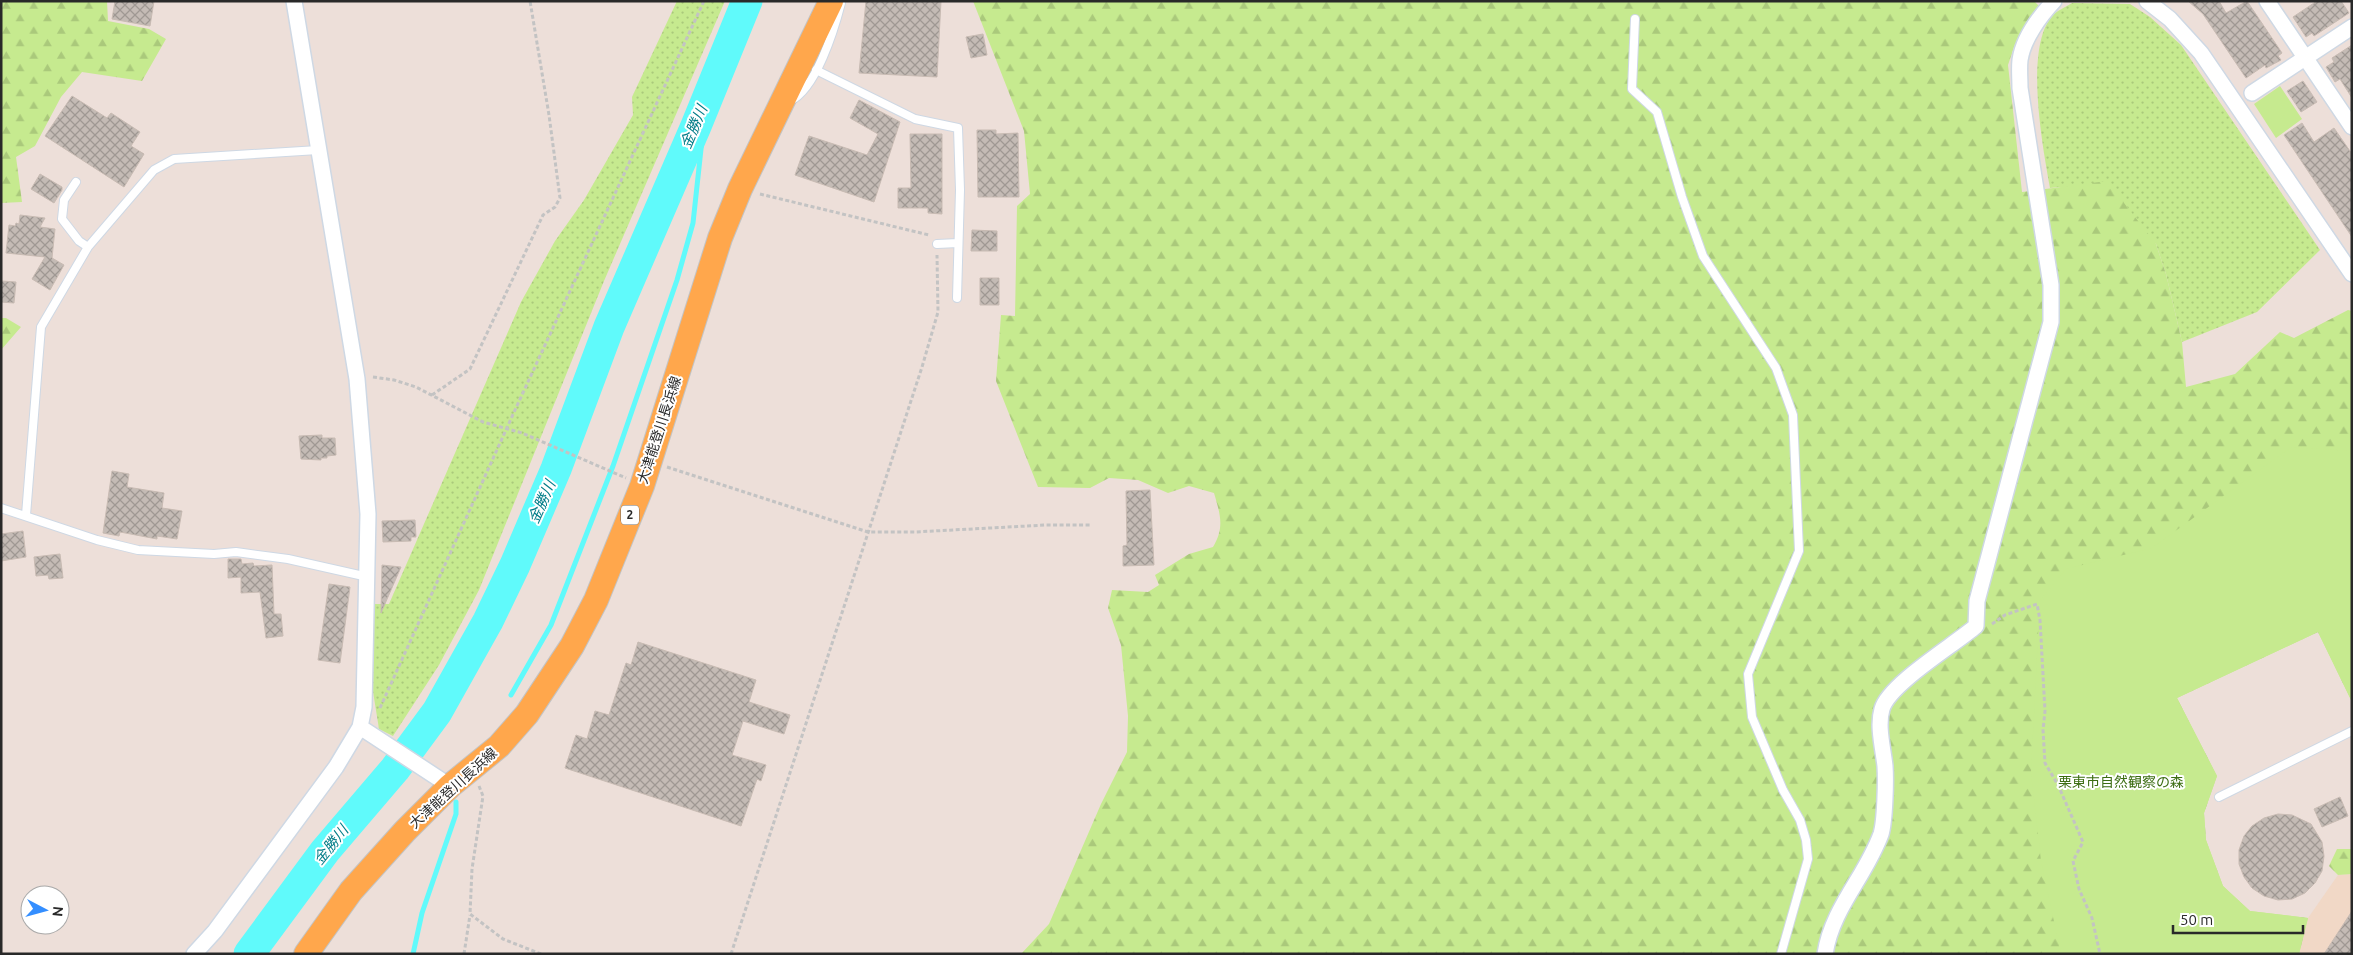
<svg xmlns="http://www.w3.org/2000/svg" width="2353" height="955" viewBox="0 0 2353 955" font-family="Ubuntu,'Noto Sans JP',sans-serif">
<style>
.education{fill:#f1d8c6}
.grass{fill:url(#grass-dots)}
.forest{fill:url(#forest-firs)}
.park{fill:#c6ea8f}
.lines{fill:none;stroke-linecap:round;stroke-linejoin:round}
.stream{stroke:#60fafb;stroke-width:5}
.river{stroke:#60fafb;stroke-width:31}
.building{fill:url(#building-cross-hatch);stroke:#c8bbb3}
.service-casing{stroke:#ced8e4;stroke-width:10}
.minor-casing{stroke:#ced8e4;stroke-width:18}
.primary-casing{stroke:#c3c3c3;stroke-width:26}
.path{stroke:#c3c3c3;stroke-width:3;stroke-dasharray:4 2.5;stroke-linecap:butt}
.service{stroke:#fff;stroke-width:8}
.minor{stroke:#fff;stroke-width:15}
.primary{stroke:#ffa74c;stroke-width:24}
.labels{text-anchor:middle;stroke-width:4;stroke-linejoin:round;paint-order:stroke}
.shield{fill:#fff;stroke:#696969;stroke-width:1}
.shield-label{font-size:12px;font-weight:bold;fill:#292929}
.street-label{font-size:14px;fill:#292929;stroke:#fff}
.park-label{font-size:14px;fill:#3c6d12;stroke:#fff}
.water-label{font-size:15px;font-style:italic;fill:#037d88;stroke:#fff}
</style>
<defs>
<pattern id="grass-dots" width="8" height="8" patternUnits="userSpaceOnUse" patternTransform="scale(1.25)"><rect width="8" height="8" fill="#c6ea8f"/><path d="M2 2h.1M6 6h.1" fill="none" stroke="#aac97b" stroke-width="1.8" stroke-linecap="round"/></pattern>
<pattern id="forest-firs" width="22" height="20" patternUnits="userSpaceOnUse" patternTransform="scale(1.25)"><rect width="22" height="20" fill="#c6ea8f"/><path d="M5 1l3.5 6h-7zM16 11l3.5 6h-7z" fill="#aac97b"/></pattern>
<pattern id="building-cross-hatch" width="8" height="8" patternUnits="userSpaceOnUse" patternTransform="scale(1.25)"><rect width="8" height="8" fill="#c4bbb5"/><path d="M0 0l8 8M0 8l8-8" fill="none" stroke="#9f9893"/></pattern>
</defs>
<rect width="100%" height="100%" fill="#eddfd9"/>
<path class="education" d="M2352,874V954H2299L2308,918L2338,875Z"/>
<path class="grass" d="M677,1H725L604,281L479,590L439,665L393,736L379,729L370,673L375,604H389L521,302L555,241L584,200L633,115L632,97Z
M2072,3L2130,4L2150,17L2181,45L2320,250L2257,312L2182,342L2166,274L2156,244L2060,187L2050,188C2043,148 2024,49 2052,16C2056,11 2066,7 2072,3Z"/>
<path class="forest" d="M1,1H107L108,21L149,29L166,39L142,81L82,72L61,97L35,146L16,157L22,202L1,203Z
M973,1H2034L2039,6L2015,44L2008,65L2022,192L2107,181L2156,244L2166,274L2182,342L2186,387L2235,374L2280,332L2294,338L2348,310L2352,311V702L2318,632L2177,698L2217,776L2204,813L2206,840L2223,886L2250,911L2308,918L2299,954H1021L1049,924L1101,804L1127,752L1128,716L1121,645L1108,608L1112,590L1148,592L1159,585L1155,575L1189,554L1213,547C1225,527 1220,514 1214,493L1189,486L1168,493L1138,480L1109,478L1090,488L1038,487L996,381L1001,315L1015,316L1017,206L1030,194L1024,131Z
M1,318H6L21,327L1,350Z
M2337,849H2352V874L2338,875L2329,866Z"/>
<path class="park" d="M2280,86L2302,119L2276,138L2254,104Z
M2291,447L2352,451V702L2318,632L2177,698L2217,776L2204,813L2206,840L2223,886L2250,911L2308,918L2299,954H2061L2041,861L2031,773L2039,616L2037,604L2066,569L2152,548Z"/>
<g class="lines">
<path class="stream" d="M511,695L551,625L613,466L677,280L693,223L706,103
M413,954L422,913L456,814V802"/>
<path class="river" d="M249,954L325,851L395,769L437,712L488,621L515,565L556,469L609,327L696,126L747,1"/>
</g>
<path class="building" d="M115,1H154L150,26L112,19Z
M866,1H941L937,77L859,73Z
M2188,1H2219L2226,13L2247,1L2282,53L2278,56L2281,60L2266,68L2265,65L2246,78L2203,14Z
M2317,1H2341L2349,13L2314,36L2312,33L2306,37L2293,17Z
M983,34L987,55L971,58L966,37Z
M2352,45V98L2340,79L2335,82L2326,67L2334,62L2332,58Z
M2303,81L2317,102L2301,112L2287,91Z
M72,96L107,118L111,113L140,132L131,146L144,154L124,187L45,136Z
M859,100L900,122L874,202L795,175L809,136L867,155L878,134L850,118Z
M2302,123L2314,142L2334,128L2352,154V237L2284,135Z
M977,130H996V134L1018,133L1019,197H978Z
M910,134H942V214L928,213V208H898V188H911Z
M40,174L62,187V190L54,203L31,189Z
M20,215L45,218L40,227L55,229L52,258L64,265L50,290L32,279L45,257L6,253L9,225L15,226L16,223L19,224Z
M972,230L997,231V251H971Z
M980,278H999V305H980Z
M1,281L16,282L14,303L1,302Z
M322,435V438H335L336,455L327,456V458H321V460L301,459L299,436Z
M112,471L129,474L127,487L164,493L162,508L182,511L177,539L157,536V539L120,532L119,536L103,533Z
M1150,490L1154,565L1123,566V546L1127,545L1126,491Z
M415,520L416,537H411V541L383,542L382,521Z
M23,531L26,557L1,561V534Z
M60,554L63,578L49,579L48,575L36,576L34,557Z
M228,559H241L242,564L253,563L254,566L272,565L274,614H281L283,636L266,638L260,592L241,593V577L228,578Z
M382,565L401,567L381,613Z
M329,584L350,587L340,663L318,660Z
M638,642L756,680L749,702L790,715L784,734L743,721L732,755L766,765L761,781L757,779L741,826L565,768L576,735L587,739L595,711L609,715L626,663L631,665Z
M2340,797L2348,816L2322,827L2314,809Z
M2278,814L2292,815L2311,824L2322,842L2324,856L2322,871L2315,883L2305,893L2292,899L2278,900L2264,896L2252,888L2244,877L2239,864V850L2244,836L2252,826L2264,818Z
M2352,911V954H2324Z"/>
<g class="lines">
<g class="service-casing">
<path id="service" d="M1635,19L1632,89L1657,112L1682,197L1703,256L1776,368L1793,415L1799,551L1748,674L1752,717L1783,790L1800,820L1806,840L1808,859L1781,954
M816,70L915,119L958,128L960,190L957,298
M790,101C816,89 834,30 841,3
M76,182L64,200L62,219L79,241L88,247
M937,244L958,243
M1,508L97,540L138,550L214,554L236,552L288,559L368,577
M26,515L41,327L88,247L154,170L174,159L318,150
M2219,797L2352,731"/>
</g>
<g class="minor-casing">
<path id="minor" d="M294,1L357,379L368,514L364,707L360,727L450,786
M2147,1L2170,19L2201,53L2352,274
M2267,1L2352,127
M2252,93L2352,27
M194,954L215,931L336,767L360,727
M1825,954C1832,908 1866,876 1881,834C1885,821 1886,780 1885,766C1883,748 1877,726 1882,709C1889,684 1954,645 1976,626L1977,601L2051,322V285L2020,88C2020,79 2019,69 2020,60C2023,39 2040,16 2054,1"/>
</g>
<g class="primary-casing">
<path id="primary" d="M306,954L351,891L405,831L450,786L499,746L527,714L572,646L596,600L642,486L720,238L740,189L831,1"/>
</g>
<path class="path" d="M760,194L929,235
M373,377L394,380L416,387L483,422L522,433L626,478
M432,395L470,369L543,215L555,207L560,198L549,115L530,1
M667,467L868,532H915L1046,525H1091
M1992,624L2005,615L2037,604L2040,620L2045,711L2043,730L2045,763L2058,785L2083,842L2073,861L2079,889L2092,918L2100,954
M380,708L515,410L704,1
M479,786L483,796L472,869L470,914L503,939L541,954
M464,954L470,915
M731,954L922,367L938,312L937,255"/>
<use href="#service" class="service"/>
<use href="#minor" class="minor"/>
<use href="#primary" class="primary"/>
</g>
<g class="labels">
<rect class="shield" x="621" y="505.5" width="18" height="19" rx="4"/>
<g class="shield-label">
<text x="630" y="519">2</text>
</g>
<g class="street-label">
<text transform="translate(659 430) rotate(-72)" y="5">大津能登川長浜線</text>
<text transform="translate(453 788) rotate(-42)" y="5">大津能登川長浜線</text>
</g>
<g class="park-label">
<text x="2121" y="787">栗東市自然観察の森</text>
</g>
<g class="water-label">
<text transform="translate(694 127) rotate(-67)" y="5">金勝川</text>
<text transform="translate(542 502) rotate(-66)" y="5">金勝川</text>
<text transform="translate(331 845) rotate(-51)" y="5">金勝川</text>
</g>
</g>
<rect width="2353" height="955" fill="none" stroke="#292929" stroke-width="5"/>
<g transform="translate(45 910) rotate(96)"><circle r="24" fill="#ffffff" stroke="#a9a9a9"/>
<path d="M0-4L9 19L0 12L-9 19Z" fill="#348eff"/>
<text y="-8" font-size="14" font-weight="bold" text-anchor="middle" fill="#292929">N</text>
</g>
<path d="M2173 925v8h130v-8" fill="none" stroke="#292929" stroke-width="2.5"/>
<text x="2180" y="925" font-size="15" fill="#292929" stroke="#ffffff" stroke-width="4" paint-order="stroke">50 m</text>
</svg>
